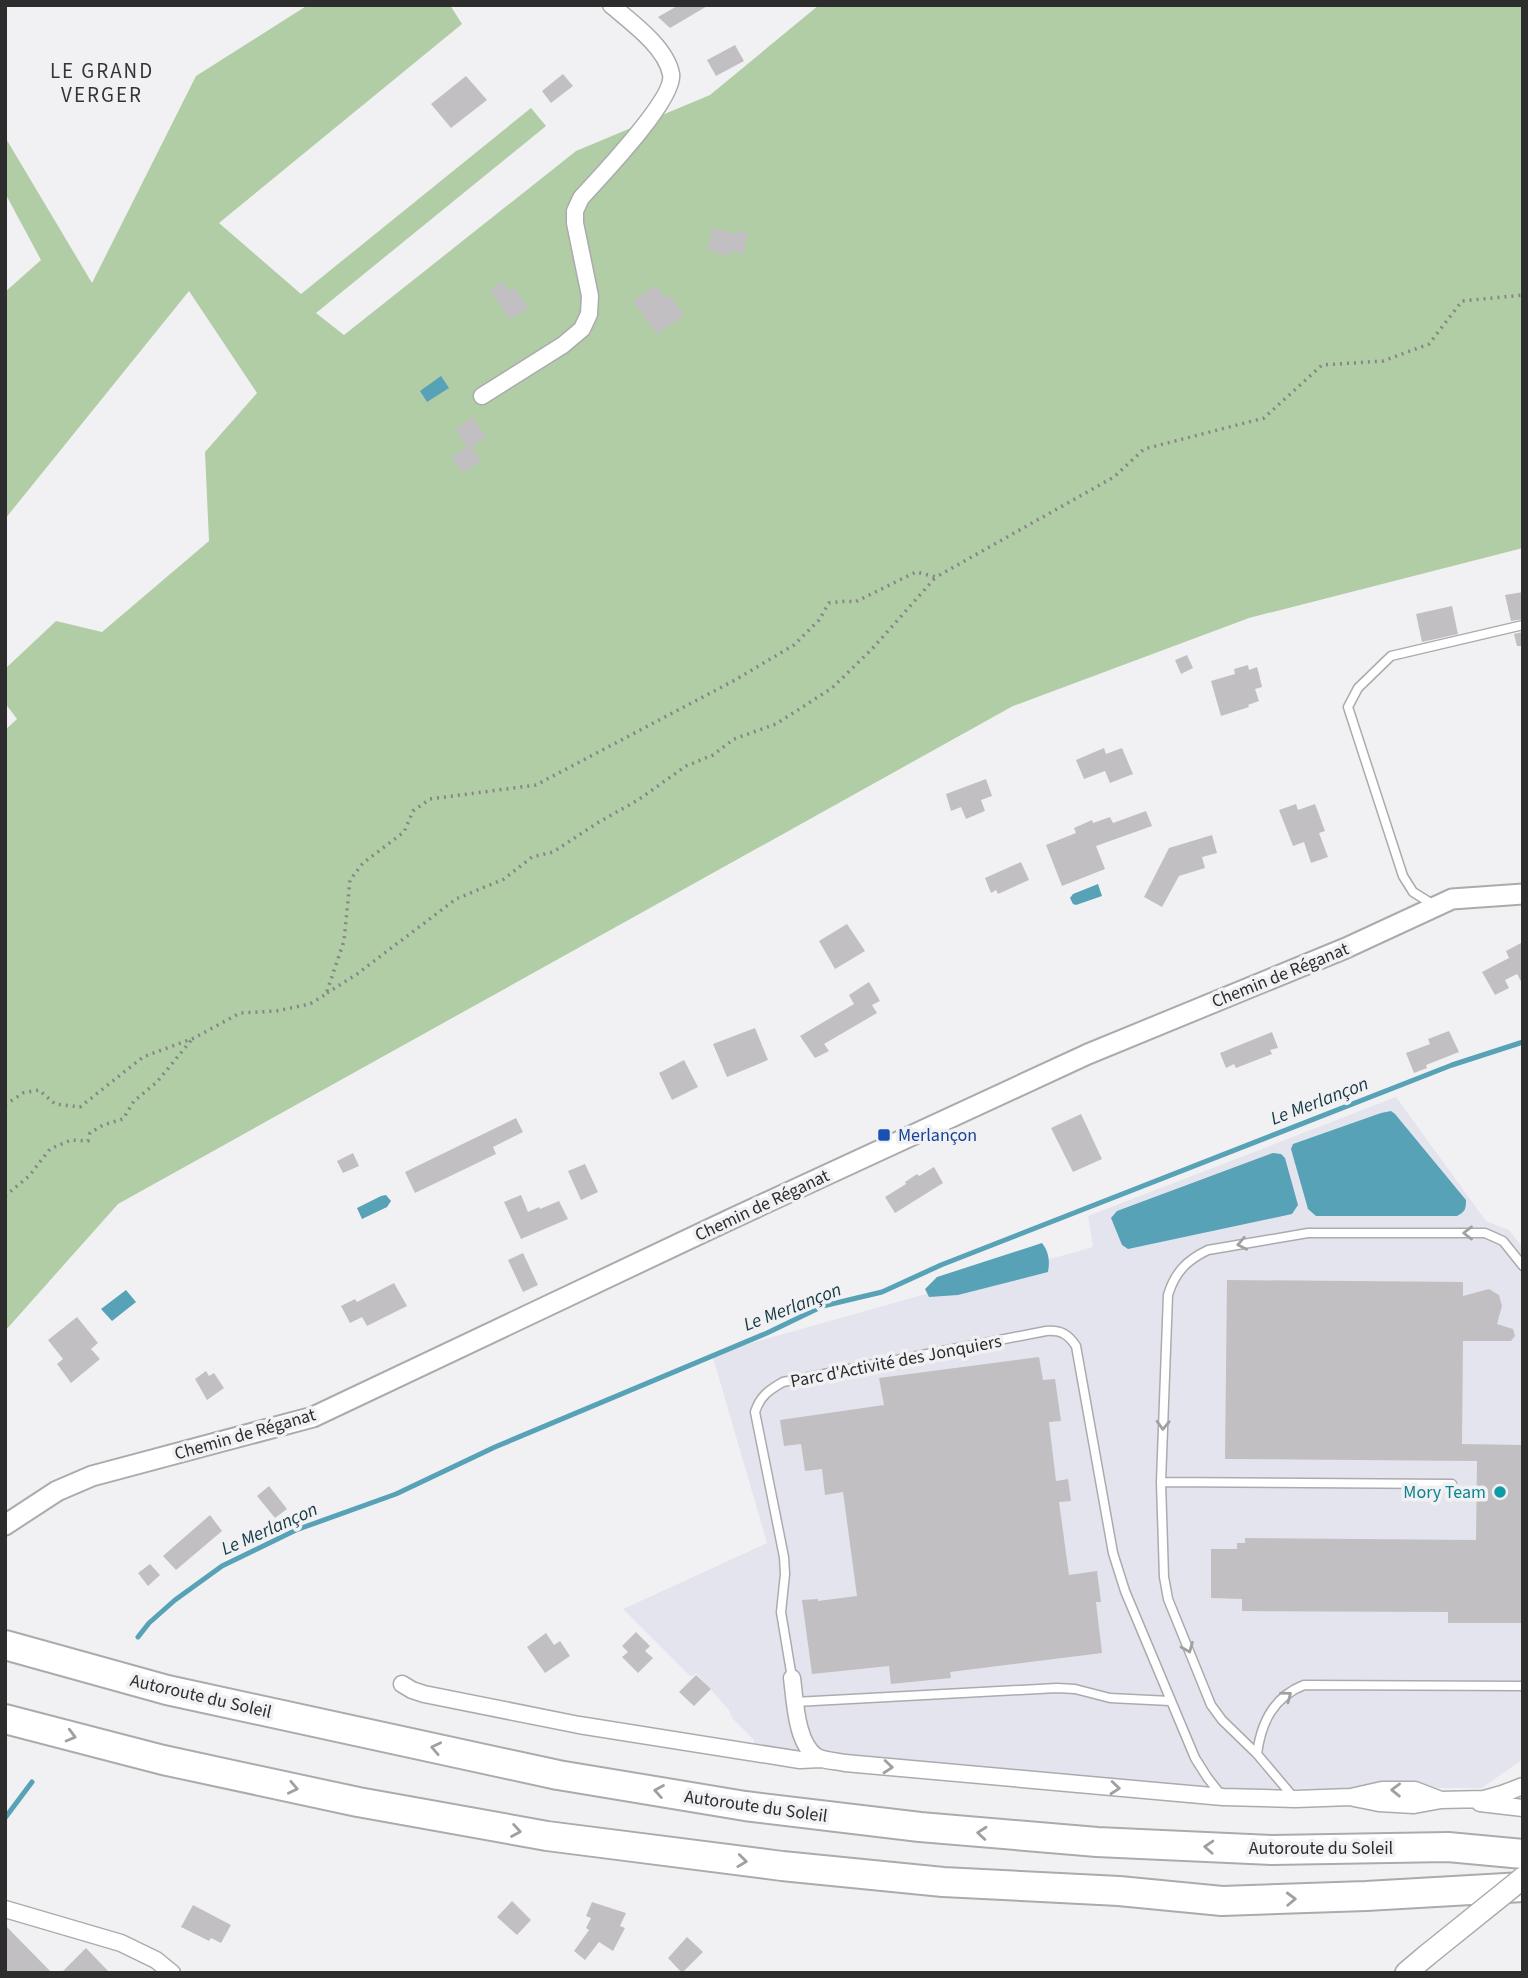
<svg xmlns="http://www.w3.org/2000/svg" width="1528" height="1978" viewBox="0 0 1528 1978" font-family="'Source Sans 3',sans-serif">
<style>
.built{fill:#e4e4ee}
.green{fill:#b1cda5}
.water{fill:#57a2b6}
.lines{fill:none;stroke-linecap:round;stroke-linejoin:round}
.stream{stroke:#57a2b6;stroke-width:5}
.building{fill:#c1bfc2}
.service-casing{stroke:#ababae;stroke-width:11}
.minor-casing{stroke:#ababae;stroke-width:19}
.tertiary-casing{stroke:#ababae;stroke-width:23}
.secondary-casing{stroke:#ababae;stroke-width:24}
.motorway-casing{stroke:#ababae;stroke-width:32}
.path{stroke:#868688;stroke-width:3.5;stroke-dasharray:2 5;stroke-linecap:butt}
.service{stroke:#fff;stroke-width:8}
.minor{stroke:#fff;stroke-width:16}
.tertiary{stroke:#fff;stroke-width:19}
.secondary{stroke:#fff;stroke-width:21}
.motorway{stroke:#fff;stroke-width:28}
.secondary-bridge-casing{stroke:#ababae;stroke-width:24;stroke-linecap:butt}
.secondary-bridge{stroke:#fff;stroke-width:21}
.oneway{stroke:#a0a0a1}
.transit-dot{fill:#1a4fb4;stroke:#f1f1f4;stroke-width:2.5}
.culture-dot{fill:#0f9aa8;stroke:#f1f1f4;stroke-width:2.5}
.labels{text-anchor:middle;stroke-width:7;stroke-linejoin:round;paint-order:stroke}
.street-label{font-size:18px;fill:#2d2d2e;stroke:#f1f1f4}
.transit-label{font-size:18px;fill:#164399;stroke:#f1f1f4;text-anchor:start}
.culture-label{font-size:18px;fill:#0d838f;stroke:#f1f1f4;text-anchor:end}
.water-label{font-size:19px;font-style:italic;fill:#163a44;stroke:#f1f1f4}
.quarter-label{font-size:21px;letter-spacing:2px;fill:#353538;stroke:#f1f1f4}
</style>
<rect width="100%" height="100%" fill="#f1f1f4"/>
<path class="built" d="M1396,1097L1486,1221L1509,1230L1523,1248V1759L1482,1788L1209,1789L1001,1775L754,1747V1740L732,1718L729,1710L696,1673L691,1677L623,1609L767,1543L712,1354L1093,1247L1088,1216Z"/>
<path class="green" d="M308,5H450L462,24L219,223L301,294L531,108L546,126L316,313L344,335L576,151L710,95L819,5H1523V548L1249,618L1013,706L118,1204L5,1331V730L17,719L5,703V669L56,621L102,632L209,541L205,452L257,393L189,291L5,519V292L41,260L5,193V137L92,283L196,76Z"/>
<path class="water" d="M441,376L449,388L427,402L420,391Z
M1098,884L1102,896L1076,905L1073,904L1070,898L1073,894Z
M1391,1111L1395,1114L1466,1200C1466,1209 1465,1212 1457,1216H1316L1308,1209L1291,1149L1293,1144L1381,1113Z
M1273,1153L1281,1154L1285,1158L1298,1205L1292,1214L1128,1249L1122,1245L1111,1218L1117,1211Z
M386,1195L391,1201L387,1207L362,1219L357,1208L381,1196Z
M1042,1243C1049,1252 1050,1261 1048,1272L958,1295L929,1297L925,1289L937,1277Z
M126,1290L136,1302L112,1321L101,1309Z"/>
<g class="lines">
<path class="stream" d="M138,1637L149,1623L175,1600L222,1566L296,1530L396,1494L495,1447L767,1333L823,1306L882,1292L941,1265L1452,1065L1523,1042
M5,1818L32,1782"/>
</g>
<path class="building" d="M679,5H709L670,28L658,17Z
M735,45L744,61L716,76L707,60Z
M563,74L573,86L551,103L542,91Z
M466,76L487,100L451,128L431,104Z
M712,228L735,233L736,231L748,233L743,254L730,251L729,256L708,251Z
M502,281L509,291L513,287L529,308L510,319L490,290Z
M656,285L665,298L669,295L685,315L657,334L633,301Z
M473,417L486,437L472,447L481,461L463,473L451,457L467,447L455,429Z
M1523,592V619L1511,621L1505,595Z
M1452,606L1458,634L1422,642L1416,614Z
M1523,632V646H1517L1514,634Z
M1187,655L1193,668L1181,674L1175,660Z
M1248,665L1249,670L1257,667L1259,674L1262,687L1255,689L1259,701L1248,705L1249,707L1221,716L1211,681L1235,674L1234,669Z
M1104,748L1106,754L1122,748L1133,774L1110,783L1105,771L1084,779L1076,760Z
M986,779L992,796L981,800L985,811L966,819L961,807L951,811L946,794Z
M1296,804L1298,810L1315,804L1325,831L1319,833L1328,857L1311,863L1304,842L1293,846L1279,810Z
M1146,811L1152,826L1096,846L1105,869L1062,886L1046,845L1076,833L1074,828L1092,820L1093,823L1110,817L1113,823Z
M1212,835L1217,853L1202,857L1205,868L1179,876L1162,907L1144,897L1169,848Z
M1021,862L1029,880L998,894L996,890L991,893L985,878Z
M847,924L865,951L835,969L819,941Z
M1523,942V985L1517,974L1505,980L1509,988L1495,995L1482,972L1509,958L1506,951Z
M869,982L880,1001L872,1005L877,1013L824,1044L829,1051L815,1058L800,1036L854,1004L849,995Z
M755,1028L768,1060L727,1077L713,1044Z
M1449,1031L1459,1052L1426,1065L1427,1068L1414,1073L1406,1053L1430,1044L1428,1039Z
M1272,1032L1278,1048L1270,1050L1272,1054L1236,1068L1234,1064L1226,1068L1220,1053Z
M684,1060L698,1087L672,1100L659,1073Z
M1081,1114L1102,1159L1073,1172L1051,1128Z
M516,1118L523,1132L493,1147L496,1154L415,1193L405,1172Z
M353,1153L359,1166L343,1173L337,1161Z
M585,1164L598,1192L581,1200L568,1171Z
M934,1167L943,1183L895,1213L885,1197L906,1184L905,1182L917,1174L919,1176Z
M521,1195L528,1212L539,1207L540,1209L559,1201L568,1219L521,1239L504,1202Z
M523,1253L538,1285L523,1292L508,1260Z
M1227,1280L1463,1282V1296L1489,1289L1499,1295L1502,1306L1497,1324L1513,1329L1515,1336L1511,1341H1463L1462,1444L1523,1445V1623H1448V1612L1242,1611V1599L1211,1598V1549H1237V1543H1245V1538L1476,1540L1477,1461L1225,1459Z
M394,1283L407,1306L367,1326L362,1317L350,1323L341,1306L355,1299L357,1302Z
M77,1317L98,1343L91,1349L100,1359L71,1383L57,1364L63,1359L48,1340Z
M1039,1357L1043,1380L1055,1379L1061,1421L1049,1422L1056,1481L1068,1479L1071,1501L1059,1502L1069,1575L1097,1571L1101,1602H1096L1102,1653L950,1672L951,1678L891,1684L889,1666L812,1674L802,1600L818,1599V1601L857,1596L843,1492L825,1495L822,1469L805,1471L801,1444L784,1446L780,1420L884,1405L879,1378Z
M206,1371L209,1376L214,1373L224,1388L207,1400L195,1379Z
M269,1486L287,1509L275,1518L257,1496Z
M210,1515L222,1531L176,1570L163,1556Z
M150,1564L160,1575L148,1586L138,1573Z
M636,1632L650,1646L645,1651L653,1658L638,1673L622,1657L628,1652L622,1646Z
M546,1633L554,1645L560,1641L570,1656L545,1673L527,1647Z
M696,1675L711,1689L694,1706L679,1692Z
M512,1901L531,1920L517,1935L497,1917Z
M592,1902L626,1913L620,1926L625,1928L613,1951L599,1942L585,1960L574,1951L589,1930L586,1928L591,1918L586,1916Z
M193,1905L231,1925L221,1943L211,1938L209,1941L181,1927Z
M5,1925L52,1973H5Z
M687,1937L703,1952L682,1973L668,1958Z
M86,1948L110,1973H61Z"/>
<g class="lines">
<g class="service-casing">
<path id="service" d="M1434,905L1413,892L1403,876L1348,707L1358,688L1391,656L1523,625
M1161,1482L1452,1484
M792,1678L781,1612L785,1574L784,1557L755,1412C760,1396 769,1390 783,1382L1046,1331C1061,1330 1068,1334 1076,1346L1113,1553L1125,1591L1195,1758L1207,1777L1221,1795
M795,1702L1057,1688L1075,1689L1110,1698L1170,1701
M1257,1754C1261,1723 1273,1697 1304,1685L1523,1686
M1295,1799L1257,1754L1222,1720L1211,1705L1168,1599L1164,1577L1161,1482L1168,1295C1175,1272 1187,1260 1208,1250L1308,1233H1485L1503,1241L1523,1266"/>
</g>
<g class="minor-casing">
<path id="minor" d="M482,396L563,345L582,329L589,314L590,296L575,223V211L581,198C599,178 676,98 671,74C666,47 631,22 611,5
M792,1678C795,1700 796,1744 817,1757C825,1761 836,1761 845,1763L1223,1797L1295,1799L1351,1797L1382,1790H1415L1441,1800
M402,1684L412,1690L424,1694L579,1725L800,1760L821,1759
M1354,1798L1379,1803L1414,1805L1441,1800L1484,1799L1502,1794L1523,1786
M1480,1803L1523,1808
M5,1909L121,1943L156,1960L172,1973"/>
</g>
<g class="tertiary-casing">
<path id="tertiary" d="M5,1525L57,1491L92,1476L313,1417L731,1219L1088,1054L1346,948L1452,899L1523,894"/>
</g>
<g class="secondary-casing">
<path id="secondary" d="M1406,1973L1426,1956"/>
</g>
<g class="motorway-casing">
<path id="motorway" d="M5,1645L167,1690L558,1775L745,1806L920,1827L1097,1842L1272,1850L1448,1847L1523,1854
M5,1719L163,1760L358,1802L547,1836L782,1866L943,1882L1119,1891L1222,1901L1366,1896L1523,1887"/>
</g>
<path class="path" d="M327,993L357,974L456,899L504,879L532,857L553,852L599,822L638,800L686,766L713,755L734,739L776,724L832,688L872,649L935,578
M5,1105L23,1093L39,1090L55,1104L80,1107L143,1057L194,1038L240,1013L276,1011L310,1004L326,994L344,941L350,880L363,863L404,832L413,811L430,799L536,785L735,680L794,645L819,620L829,603L846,601L855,602L916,572L936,577L1114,477L1144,449L1264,418L1322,365L1383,361L1429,344L1462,301L1523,295
M5,1196L29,1176L50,1149L71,1140L88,1141L90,1133L103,1125L123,1119L134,1101L157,1082L193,1038"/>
<use href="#service" class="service"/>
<use href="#minor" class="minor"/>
<use href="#tertiary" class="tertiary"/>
<use href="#secondary" class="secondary"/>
<use href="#motorway" class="motorway"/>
<g class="secondary-bridge-casing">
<path id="secondary-bridge" d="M1426,1956L1523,1878"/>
</g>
<use href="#secondary-bridge" class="secondary-bridge"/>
</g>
<defs><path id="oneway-chevron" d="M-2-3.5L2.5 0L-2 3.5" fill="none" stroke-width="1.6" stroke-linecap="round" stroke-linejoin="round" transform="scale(1.75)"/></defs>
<g class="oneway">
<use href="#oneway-chevron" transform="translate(1468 1233) rotate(-180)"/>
<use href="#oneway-chevron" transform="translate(1242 1244) rotate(169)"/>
<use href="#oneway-chevron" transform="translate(1163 1425) rotate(92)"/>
<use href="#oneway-chevron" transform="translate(1188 1648) rotate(68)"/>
<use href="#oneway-chevron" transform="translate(1287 1696) rotate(-37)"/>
<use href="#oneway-chevron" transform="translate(71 1736) rotate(15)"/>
<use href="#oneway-chevron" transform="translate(436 1748) rotate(-168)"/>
<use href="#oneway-chevron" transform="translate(888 1767) rotate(5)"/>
<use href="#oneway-chevron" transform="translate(293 1788) rotate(12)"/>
<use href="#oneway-chevron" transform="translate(1115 1788) rotate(5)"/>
<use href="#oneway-chevron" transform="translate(1396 1790) rotate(-179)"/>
<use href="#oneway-chevron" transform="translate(659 1791) rotate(-170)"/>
<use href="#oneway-chevron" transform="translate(516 1831) rotate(10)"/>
<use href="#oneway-chevron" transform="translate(982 1833) rotate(-175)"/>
<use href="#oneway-chevron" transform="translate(1209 1847) rotate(-177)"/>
<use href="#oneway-chevron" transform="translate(742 1861) rotate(7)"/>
<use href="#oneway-chevron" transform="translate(1291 1899) rotate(-2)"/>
</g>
<rect class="transit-dot" x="877" y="1128" width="14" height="14" rx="3.5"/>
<circle class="culture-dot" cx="1500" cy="1492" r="7"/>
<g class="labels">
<g class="street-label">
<text transform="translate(1280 975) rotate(-22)" y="6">Chemin de Réganat</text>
<text transform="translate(762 1205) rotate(-25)" y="6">Chemin de Réganat</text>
<text transform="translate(896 1361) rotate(-11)" y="6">Parc d'Activité des Jonquiers</text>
<text transform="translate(245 1434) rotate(-16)" y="6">Chemin de Réganat</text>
<text transform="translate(201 1696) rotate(13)" y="6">Autoroute du Soleil</text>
<text transform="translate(756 1806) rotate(8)" y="6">Autoroute du Soleil</text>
<text x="1321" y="1854">Autoroute du Soleil</text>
</g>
<g class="transit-label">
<text x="898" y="1141">Merlançon</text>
</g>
<g class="culture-label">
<text x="1486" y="1498">Mory Team</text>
</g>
<g class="water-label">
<text transform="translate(1319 1100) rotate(-21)" y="7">Le Merlançon</text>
<text transform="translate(792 1306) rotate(-21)" y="7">Le Merlançon</text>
<text transform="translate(269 1528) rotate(-24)" y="7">Le Merlançon</text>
</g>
<g class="quarter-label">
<text x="102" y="78">LE GRAND<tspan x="102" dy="24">VERGER</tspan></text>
</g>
</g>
<rect width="1528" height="1978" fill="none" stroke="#2d2d2e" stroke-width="14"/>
</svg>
